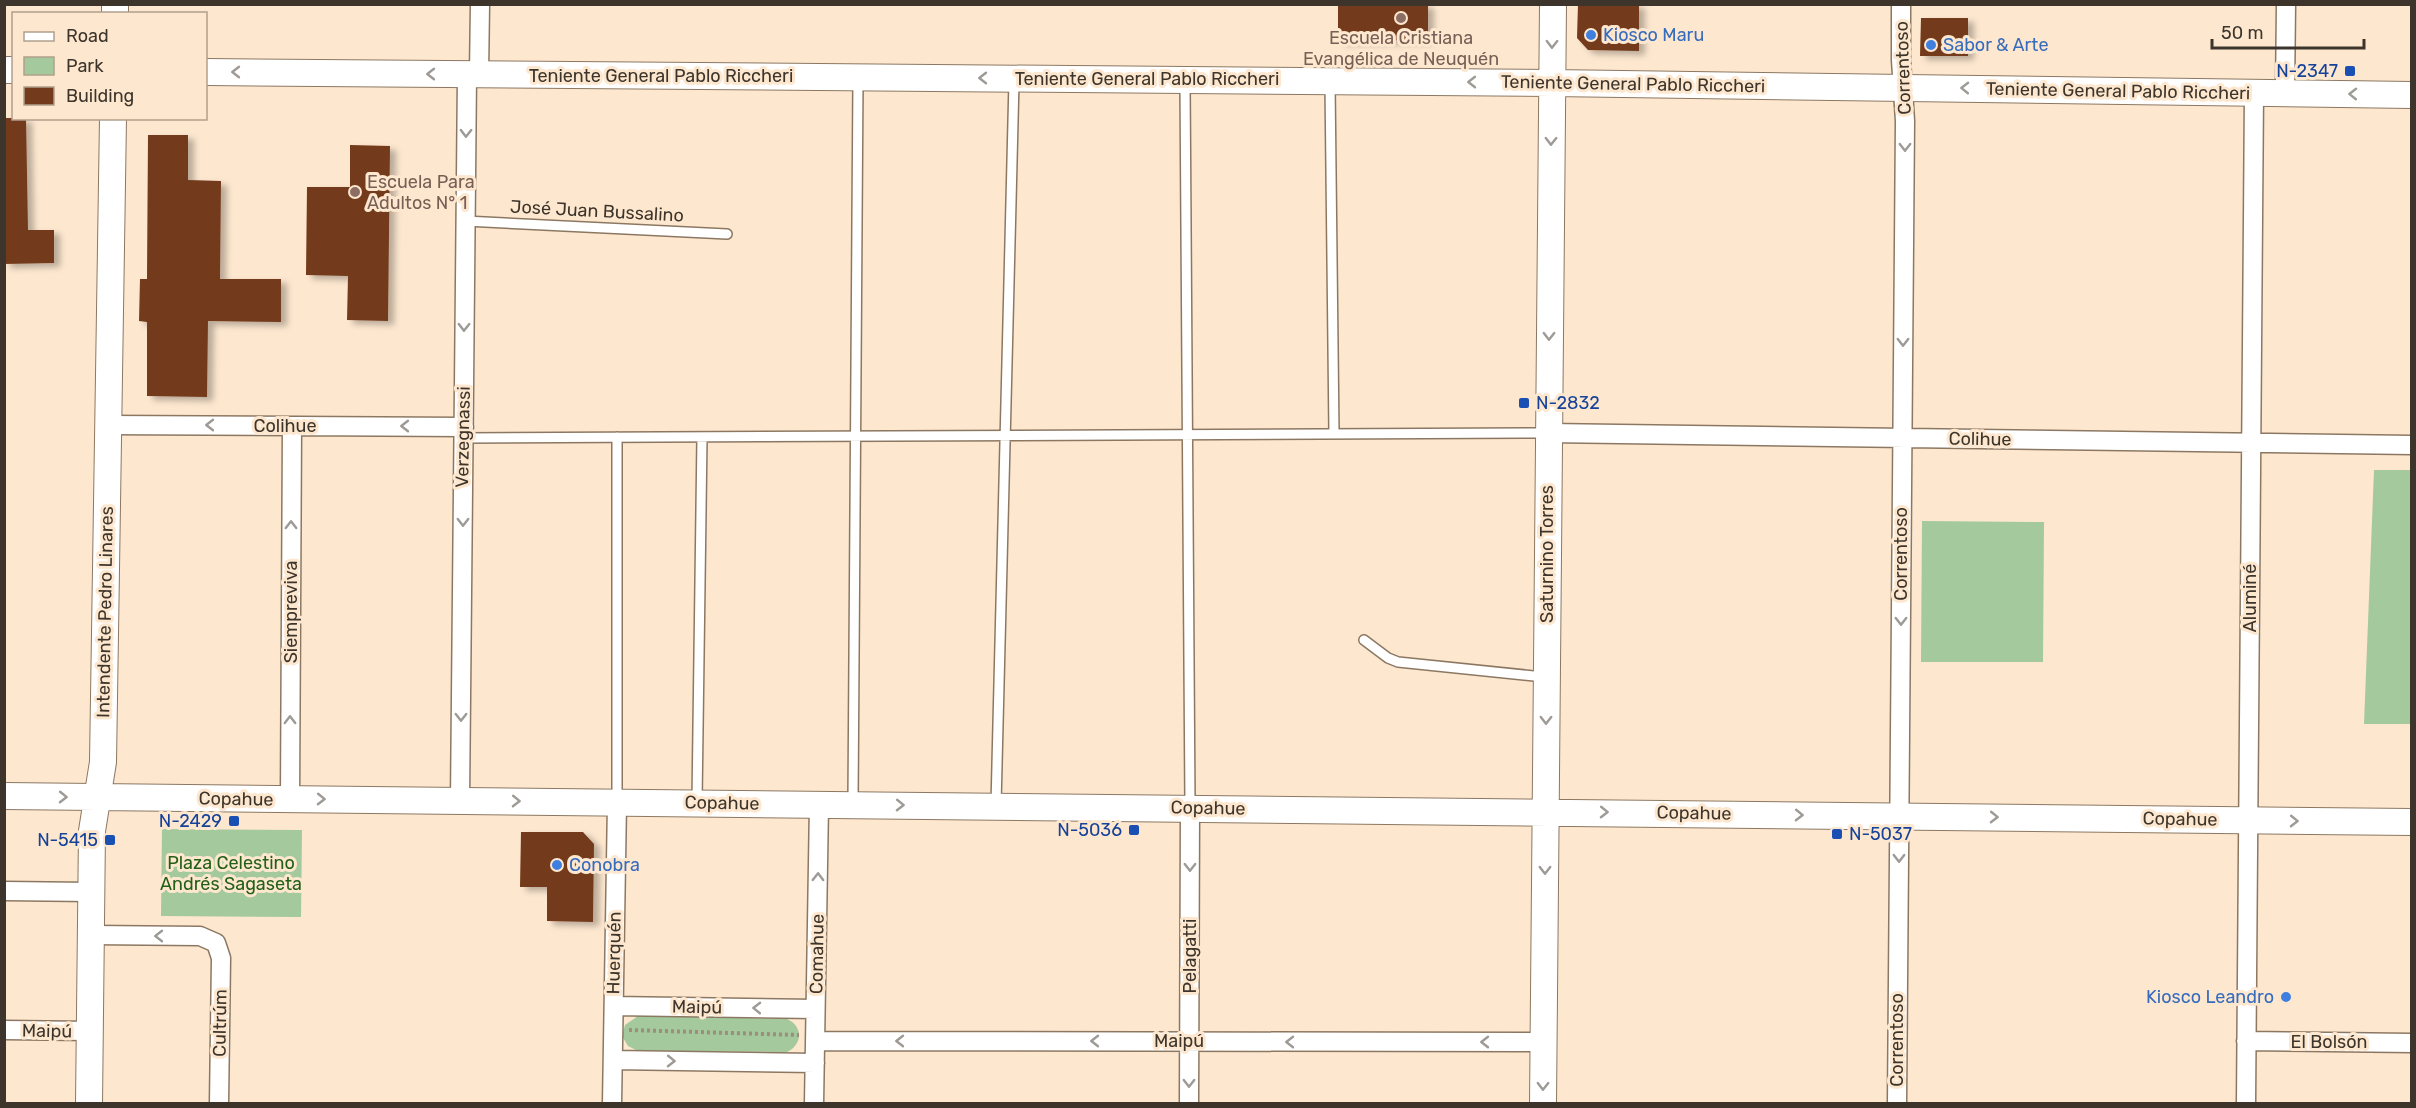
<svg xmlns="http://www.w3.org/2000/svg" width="2416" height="1108" viewBox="0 0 2416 1108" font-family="Rubik,sans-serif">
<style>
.green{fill:#a3c99d}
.building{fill:#733b1b;filter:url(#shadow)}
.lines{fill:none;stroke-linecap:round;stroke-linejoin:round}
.lane-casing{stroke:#8c7862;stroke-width:12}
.street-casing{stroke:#8c7862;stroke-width:21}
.secondary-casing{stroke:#8c7862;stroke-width:28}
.path{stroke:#9c8d7c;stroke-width:4;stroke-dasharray:3 3;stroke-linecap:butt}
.lane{stroke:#fff;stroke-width:9}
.street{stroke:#fff;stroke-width:18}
.secondary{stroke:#fff;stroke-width:26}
.oneway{stroke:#9e9a95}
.education-dot{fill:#8d6e63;stroke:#fde7cf;stroke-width:2}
.shop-dot{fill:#3f7fe0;stroke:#fde7cf;stroke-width:2}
.transit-dot{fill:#1a4fb4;stroke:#fde7cf;stroke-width:2}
.labels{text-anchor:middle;stroke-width:6;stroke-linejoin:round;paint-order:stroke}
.shop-label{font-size:18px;fill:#366cbe;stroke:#fde7cf;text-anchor:start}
.education-label{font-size:18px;fill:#785e54;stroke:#fde7cf}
.street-label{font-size:18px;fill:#3d352b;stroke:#fde7cf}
.transit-label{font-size:18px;fill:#164399;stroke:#fde7cf;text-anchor:end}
.park-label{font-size:18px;fill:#225f17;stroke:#fde7cf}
</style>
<defs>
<filter id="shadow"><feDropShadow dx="6" dy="4" stdDeviation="3" flood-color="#0004"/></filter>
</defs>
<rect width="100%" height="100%" fill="#fde7cf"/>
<path class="green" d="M2374,470H2411V724H2364Z
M1922,521L2044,522L2043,662H1921Z
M162,829L302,830L301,917L161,916Z
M638,1016L787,1019C803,1026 803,1044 787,1052L638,1051L628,1046L622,1036L625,1025Z"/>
<path class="building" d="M1338,4H1428V40L1338,41Z
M1578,4H1639V51L1588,50L1577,38Z
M1921,18H1968V56H1920Z
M4,118H26L28,230H54V263L4,264Z
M148,135H188V180L221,181L220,279H281V322L208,321L207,397L147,396V322L139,321L140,279H147Z
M350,145L390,146L388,321L347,320L348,276L306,275L307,187H350Z
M521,832H583L594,844L593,922L547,921V887H520Z"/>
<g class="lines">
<g class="lane-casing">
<path id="lane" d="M1185,82L1190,806
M1330,83L1334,434
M465,221L727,234
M617,437V800
M463,438L1547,433
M1364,640L1388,658L1398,662L1544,677
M697,801L702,437
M853,802L858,78
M996,805L1014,81"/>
</g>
<g class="street-casing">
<path id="street" d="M479,74L480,4
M2285,93L2286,4
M107,425L464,427
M1548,433L2412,445
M290,799L292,426
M460,801L467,74
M4,891L91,892
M91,935L200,936L216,943L221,958L219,1104
M614,1006L815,1009
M4,1030L90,1031
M815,1041L1544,1042
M2246,1041L2412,1043
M613,1060L815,1063
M612,1104L617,802
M814,1104L819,804
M1189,1104L1190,808
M1897,1104L1905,121L1901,60V4
M2246,1104L2254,92"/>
</g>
<g class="secondary-casing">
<path id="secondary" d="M115,14V4
M4,70H14
M206,72L1552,83L2412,95
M4,796L2412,822
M89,1104L92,831L103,762L113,118
M1543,1104L1553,4"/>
</g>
<path class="path" d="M629,1030L799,1035"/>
<use href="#lane" class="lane"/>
<use href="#street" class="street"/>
<use href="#secondary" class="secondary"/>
</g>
<defs><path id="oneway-chevron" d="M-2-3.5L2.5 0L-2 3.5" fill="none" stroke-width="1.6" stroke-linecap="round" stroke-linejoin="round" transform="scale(1.5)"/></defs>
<g class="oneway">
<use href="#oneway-chevron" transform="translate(1552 44) rotate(91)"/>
<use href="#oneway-chevron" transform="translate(236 72) rotate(-180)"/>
<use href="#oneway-chevron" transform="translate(431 74) rotate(-180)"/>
<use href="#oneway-chevron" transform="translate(983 78) rotate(-180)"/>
<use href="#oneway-chevron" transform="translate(1472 82) rotate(-180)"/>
<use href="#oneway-chevron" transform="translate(1965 88) rotate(-179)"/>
<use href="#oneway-chevron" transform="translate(2353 94) rotate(-179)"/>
<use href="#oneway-chevron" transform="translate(466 133) rotate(91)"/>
<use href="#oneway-chevron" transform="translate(1551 141) rotate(91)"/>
<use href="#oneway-chevron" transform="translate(1905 147) rotate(90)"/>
<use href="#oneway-chevron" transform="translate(464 327) rotate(91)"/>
<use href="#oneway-chevron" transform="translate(1549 336) rotate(91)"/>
<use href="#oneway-chevron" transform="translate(1903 342) rotate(90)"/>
<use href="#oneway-chevron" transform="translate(210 425) rotate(-180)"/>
<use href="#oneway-chevron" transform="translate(405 426) rotate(-180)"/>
<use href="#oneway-chevron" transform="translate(463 522) rotate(90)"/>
<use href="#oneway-chevron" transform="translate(291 525) rotate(-90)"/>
<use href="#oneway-chevron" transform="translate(1901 621) rotate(90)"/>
<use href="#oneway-chevron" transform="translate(461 717) rotate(90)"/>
<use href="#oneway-chevron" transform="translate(290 720) rotate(-90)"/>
<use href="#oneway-chevron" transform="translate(1546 720) rotate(90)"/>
<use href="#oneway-chevron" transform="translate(63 797) rotate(1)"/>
<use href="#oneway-chevron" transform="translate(321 799) rotate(1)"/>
<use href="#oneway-chevron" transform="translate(516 801) rotate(1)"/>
<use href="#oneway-chevron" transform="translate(900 805) rotate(1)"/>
<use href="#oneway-chevron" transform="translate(1604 812) rotate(1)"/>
<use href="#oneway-chevron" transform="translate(1799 815) rotate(1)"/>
<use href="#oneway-chevron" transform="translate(1994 817) rotate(1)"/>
<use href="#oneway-chevron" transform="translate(2294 821) rotate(1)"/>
<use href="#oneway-chevron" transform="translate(1899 858) rotate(90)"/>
<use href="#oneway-chevron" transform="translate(1190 867) rotate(90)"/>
<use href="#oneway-chevron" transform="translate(1545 870) rotate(90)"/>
<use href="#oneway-chevron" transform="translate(818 877) rotate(-89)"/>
<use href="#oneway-chevron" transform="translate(159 936) rotate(-180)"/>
<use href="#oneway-chevron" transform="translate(757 1008) rotate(-179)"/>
<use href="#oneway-chevron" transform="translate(900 1041) rotate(-180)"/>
<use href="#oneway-chevron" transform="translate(1095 1041) rotate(-180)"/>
<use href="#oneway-chevron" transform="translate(1290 1042) rotate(-180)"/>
<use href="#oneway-chevron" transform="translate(1485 1042) rotate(-180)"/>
<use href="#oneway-chevron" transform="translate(671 1061) rotate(1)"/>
<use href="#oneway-chevron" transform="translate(1189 1083) rotate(90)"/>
<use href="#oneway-chevron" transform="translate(1543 1086) rotate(91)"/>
</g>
<g class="education-dot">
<circle cx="1401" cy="18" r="6"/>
<circle cx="355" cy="192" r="6"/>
</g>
<g class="shop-dot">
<circle cx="1591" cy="35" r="6"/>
<circle cx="1931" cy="45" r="6"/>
<circle cx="557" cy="865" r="6"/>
<circle cx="2286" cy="997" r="6"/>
</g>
<g class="transit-dot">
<rect x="2344" y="65" width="12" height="12" rx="3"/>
<rect x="1518" y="397" width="12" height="12" rx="3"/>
<rect x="228" y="815" width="12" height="12" rx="3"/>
<rect x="1128" y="824" width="12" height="12" rx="3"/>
<rect x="1831" y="828" width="12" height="12" rx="3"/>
<rect x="104" y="834" width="12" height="12" rx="3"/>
</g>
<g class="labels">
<g class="shop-label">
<text x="1603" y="41">Kiosco Maru</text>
<text x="1943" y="51">Sabor &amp; Arte</text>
<text x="569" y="871">Conobra</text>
<text x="2274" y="1003" text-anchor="end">Kiosco Leandro</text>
</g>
<g class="education-label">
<text x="1401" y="44">Escuela Cristiana<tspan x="1401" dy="21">Evangélica de Neuquén</tspan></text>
<text x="367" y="188" text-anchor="start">Escuela Para<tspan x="367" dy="21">Adultos N° 1</tspan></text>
</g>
<g class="street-label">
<text transform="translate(1903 68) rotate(-92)" y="6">Correntoso</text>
<text x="661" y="82">Teniente General Pablo Riccheri</text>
<text x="1147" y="85">Teniente General Pablo Riccheri</text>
<text transform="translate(1633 84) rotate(1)" y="6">Teniente General Pablo Riccheri</text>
<text transform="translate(2118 91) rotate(1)" y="6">Teniente General Pablo Riccheri</text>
<text transform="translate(597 211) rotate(3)" y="6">José Juan Bussalino</text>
<text x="285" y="432">Colihue</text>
<text transform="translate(463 437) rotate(-89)" y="6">Verzegnassi</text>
<text transform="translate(1980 439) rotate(1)" y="6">Colihue</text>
<text transform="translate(1547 554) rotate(-90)" y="6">Saturnino Torres</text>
<text transform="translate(1901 554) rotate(-90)" y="6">Correntoso</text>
<text transform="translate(2250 598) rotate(-90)" y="6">Aluminé</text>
<text transform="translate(105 612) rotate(-89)" y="6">Intendente Pedro Linares</text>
<text transform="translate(291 612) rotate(-90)" y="6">Siempreviva</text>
<text transform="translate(236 799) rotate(1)" y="6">Copahue</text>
<text transform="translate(722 803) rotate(1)" y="6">Copahue</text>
<text transform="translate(1208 808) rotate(1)" y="6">Copahue</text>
<text transform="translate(1694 813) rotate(1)" y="6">Copahue</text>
<text transform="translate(2180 819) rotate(1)" y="6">Copahue</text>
<text transform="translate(614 953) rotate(-89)" y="6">Huerquén</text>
<text transform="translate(817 954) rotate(-89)" y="6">Comahue</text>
<text transform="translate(1190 956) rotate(-90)" y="6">Pelagatti</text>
<text transform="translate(697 1007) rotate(1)" y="6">Maipú</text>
<text transform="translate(220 1023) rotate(-89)" y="6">Cultrúm</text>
<text transform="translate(47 1031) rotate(1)" y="6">Maipú</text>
<text transform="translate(1897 1040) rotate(-90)" y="6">Correntoso</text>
<text x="1179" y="1047">Maipú</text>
<text x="2329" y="1048">El Bolsón</text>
</g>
<g class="transit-label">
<text x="2338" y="77">N-2347</text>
<text x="1536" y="409" text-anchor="start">N-2832</text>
<text x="222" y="827">N-2429</text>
<text x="1122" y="836">N-5036</text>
<text x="1849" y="840" text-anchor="start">N-5037</text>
<text x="98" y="846">N-5415</text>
</g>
<g class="park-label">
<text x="231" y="869">Plaza Celestino<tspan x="231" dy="21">Andrés Sagaseta</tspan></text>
</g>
</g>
<rect width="2416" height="1108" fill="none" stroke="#3d352b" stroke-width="12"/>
<rect x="12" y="12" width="195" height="108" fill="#fde7cf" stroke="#b0a08d" stroke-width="1.5"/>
<rect x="24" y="32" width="30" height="9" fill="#ffffff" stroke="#b0a08d" stroke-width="1.5"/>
<text x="66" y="42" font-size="18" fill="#3d352b">Road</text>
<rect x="24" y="57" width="30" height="18" fill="#a3c99d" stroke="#b0a08d" stroke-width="1.5"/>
<text x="66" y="72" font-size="18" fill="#3d352b">Park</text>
<rect x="24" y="87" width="30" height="18" fill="#733b1b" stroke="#b0a08d" stroke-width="1.5"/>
<text x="66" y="102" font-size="18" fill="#3d352b">Building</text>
<path d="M2212 39v9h152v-9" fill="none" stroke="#3d352b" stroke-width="3"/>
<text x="2221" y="39" font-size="18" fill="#3d352b" stroke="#fde7cf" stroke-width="4.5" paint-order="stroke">50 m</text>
</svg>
